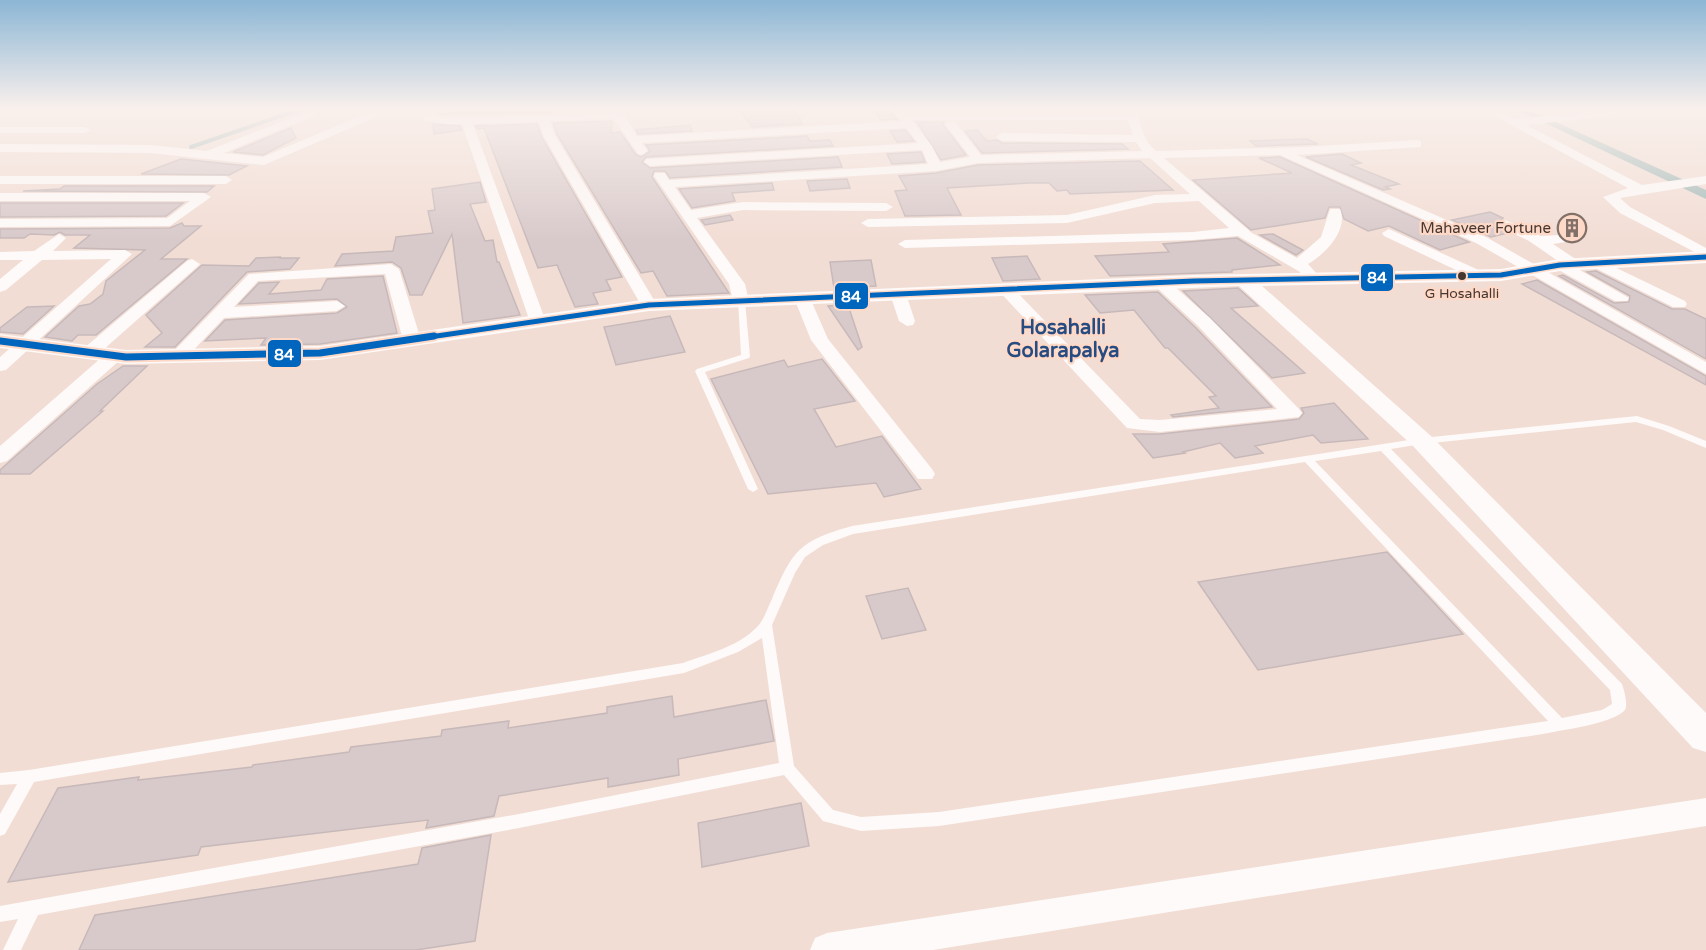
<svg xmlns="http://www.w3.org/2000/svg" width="1706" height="950" viewBox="0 0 1706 950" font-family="'Varela Round',sans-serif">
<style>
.water{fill:#a2b9b8}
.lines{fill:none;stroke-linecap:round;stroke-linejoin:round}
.stream{stroke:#a2b9b8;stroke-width:4}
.building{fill:#d8c9ca;stroke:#c7b9ba;stroke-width:1.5}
.service{fill:#fdfaf9;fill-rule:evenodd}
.minor{fill:#fdfaf9;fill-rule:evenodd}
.tertiary{fill:#fdfaf9;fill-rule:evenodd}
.bus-1-far1-casing{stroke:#ffd9c7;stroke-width:8}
.bus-1-casing{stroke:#ffd9c7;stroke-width:11}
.bus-1-far1{stroke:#0065bd;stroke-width:5}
.bus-1{stroke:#0065bd;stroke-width:7}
.bus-dot{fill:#463730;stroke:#ffd9c7;stroke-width:2}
.labels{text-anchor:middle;stroke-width:4.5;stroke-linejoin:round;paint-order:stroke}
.far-bus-label{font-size:14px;fill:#463730;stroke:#ffd9c7}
.far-poi-label{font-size:15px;fill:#463730;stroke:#ffd9c7;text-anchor:end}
.neighbourhood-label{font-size:20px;font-weight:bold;fill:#264c81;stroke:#ffd9c7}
.line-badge{stroke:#ffd9c7;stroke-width:2}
.badge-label{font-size:16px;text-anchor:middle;font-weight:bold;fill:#fff}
</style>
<rect width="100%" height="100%" fill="#f2ddd4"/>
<path class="water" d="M1513,108H1522L1558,123L1706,190V199Z"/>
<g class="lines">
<path class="stream" d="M191,147L304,108"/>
</g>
<path class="building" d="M511,108H553V113L438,114Z
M738,108L796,110L802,124L752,127Z
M890,109L897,119L881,120L874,110Z
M612,121L611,133L620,132L636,155L641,157L650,151L646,145L807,136L810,141L830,140L833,146L646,157L642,162L650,168L838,157L842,167L670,178L665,171H654L652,177L729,293L667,296L653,271L641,273L557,134L553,123Z
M917,122H944L943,125L966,155L941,160Z
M433,124L460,126L462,130L434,134Z
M537,124L541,136L622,277L606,280L611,290L593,293L598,304L575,307L557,265L538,268L484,128L477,129L476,126Z
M690,125L692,131L638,134L636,130Z
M291,128L296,138L263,155L233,152Z
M905,130L914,141L897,142L890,131Z
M977,130L987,141L997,140L1002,143L1122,144L1128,149L982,153L965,131Z
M1307,139L1318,144L1256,146L1250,141Z
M921,152L925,162L892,164L887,154Z
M1342,154L1361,163L1351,165L1399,184L1385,187L1390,189L1383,190L1306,157Z
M1280,157L1469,242L1440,250L1389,226L1368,231L1344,219L1340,207H1329L1325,218L1251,230L1193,180L1292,173L1259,158Z
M181,159L247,166L229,175L141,174Z
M1140,161L1173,190L1070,194L1067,190L1057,191L1049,183H1029L947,188L961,215L905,216L895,191L907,190L899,176L936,173L978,165Z
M847,179L850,188L810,191L807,181Z
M480,182L486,202L470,204L485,241L493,240L497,262H499L520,315L463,323L452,234L422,295H410L401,268L392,262L335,266L342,254L393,251L396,237L433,233L428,211L435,210L432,189Z
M772,183L774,190L732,193L735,201L692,208L679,189Z
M64,186H214L207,192L23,191L60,189Z
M0,203H183L166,216L0,217Z
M1490,212L1503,218L1496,225L1508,233L1491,237L1452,220Z
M730,215L733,220L705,225L701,220Z
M182,223L184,226H201L161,259H187L96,335H78L72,341L45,337L79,306L90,304L103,294L106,281L145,250L74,248L90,235H65L60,232L54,235L30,234L24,238H0V229L170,228Z
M1273,234L1303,250L1296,255L1260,235Z
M1237,238L1280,265L1232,270V272L1110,276L1095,256L1169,252L1163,244Z
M1027,256L1040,279L1003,281L992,258Z
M281,257L279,258H299L290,269L247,272L175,347H145L162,333L146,315L202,265L249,266L256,258Z
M871,260L876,286L834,288L830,262Z
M1596,271L1672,309H1685L1706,319V359L1559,276L1563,275L1614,303L1629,302L1630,296L1587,272Z
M383,276L397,333L320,344L261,345L266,338L205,341L225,320L337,313L347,307L337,299L239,304L259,283L279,282L269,294L321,290L327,279Z
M1537,280L1706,376V385L1522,284Z
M1238,288L1258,306L1231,308L1305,373L1272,378L1183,291Z
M1158,292L1196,328L1272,407L1173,417L1171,415L1219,408L1209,397L1216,396L1168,348H1165L1134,310L1100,313L1085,295Z
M848,305L862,347L858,350L828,306Z
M54,306L23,334L0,332V328L27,307Z
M670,316L685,352L616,365L604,327Z
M822,359L855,401L814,409L836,447L882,436L921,489L884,497L876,483L768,494L711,379L784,360L788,367Z
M123,366H147L100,411H103L30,474H0V470L97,384Z
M1334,403L1368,439L1321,443L1313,435L1255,446L1263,453L1235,458L1220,443L1183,452L1185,453L1153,458L1133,434H1160L1299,419L1304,413L1301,408Z
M1387,552L1463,634L1258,670L1198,582Z
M908,588L926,630L882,639L866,596Z
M672,696L674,717L766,700L774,741L678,759L679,775L608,787V778L499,796L494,816L426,828L428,820L201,847L198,855L8,882L58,788L139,777L138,780L252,767L253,765L349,752L351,747L441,736L442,730L509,721L508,728L607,713V707Z
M801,803L809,846L702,867L698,823Z
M491,835L475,941L416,950H79L95,915L418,864L422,848Z"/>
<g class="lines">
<path class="service" d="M738,299H741L745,301L750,356L749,358L705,372L758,489L753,492L748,489L695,371L697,369L741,355Z
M1637,416L1669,426L1706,441V448L1663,430L1636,422L1422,444L1391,449L1622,684C1624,690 1629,706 1624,711C1611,724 1561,730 1543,734L939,826L861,831L823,821L784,775L519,828L38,915L21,950H3L18,919L0,922V906L519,814L779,763L762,638L738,652L684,673L34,782L5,834L0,836V814L17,784L0,785V773L29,770L683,663C707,654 738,647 757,627C764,620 767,609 772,599C793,550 799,541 852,526L1422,438ZM1381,451L1610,690L1612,704L1602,710L1562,718L1315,461ZM1305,462L1548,721L939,812L861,817L833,810L794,766L772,625L795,573L805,557L823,545L853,534Z"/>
<path class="minor" d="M379,108H438L435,116L444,118L612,113L613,108H655L650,111L623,113L637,136L901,121L892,108H903L907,114H1128V108H1138C1140,124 1142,139 1156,151L1303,147L1417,140L1421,141V147L1297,155L1486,237L1706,362V374L1476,243L1280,155L1164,158L1252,233L1297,258L1321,237L1330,209H1340C1349,230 1324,255 1308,264L1317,274L1313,283L1307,285L1299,280L1300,272L1238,236L1193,240L905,248L898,244L905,240L1193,232L1229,228L1199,201L1155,203L1067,223L868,227L861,223L868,219L1067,215L1155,195L1190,194L1150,158L978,163L936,171L675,187L691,210L743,202L886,203L893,207L886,211L743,210L697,218L745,284L749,301L741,306L733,301L729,284L654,176L655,173H665L669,180L928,164L922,150L650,166L644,162L646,159L918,143L906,128L642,143L648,151L642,155L638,154L614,119L550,121L555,135L657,305L649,310L641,305L543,135L539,122L473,124L546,322L538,327L530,322L462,124H444L424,120L425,113L383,114L264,165L150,153L0,152V144L150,145L207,151L308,111H316V115L224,153L263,157ZM912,120H1128L1133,135L1002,133L996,137L1002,141L1136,142L1142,151L981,155L955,122L951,121L945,124L970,157L940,162L932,146Z
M824,108H865L860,111L828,113L824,112Z
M1480,108H1494L1515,119L1623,108H1662L1657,111L1526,125L1642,185L1706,176V184L1620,198L1630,207L1706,248V258L1620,213L1603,197L1628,188Z
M0,127H85L91,130L85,133H0Z
M0,176H226L232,180L226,184H0Z
M0,193H204L211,197L170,226L0,227V219L167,218L190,201H0Z
M1505,220L1541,236L1578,234L1580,237L1578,240L1553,244L1580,262L1583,265L1578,269L1629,298L1627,301H1615L1555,268L1552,265L1558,261L1529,241L1500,227L1498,224Z
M1389,229L1485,273L1488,276L1485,279H1475L1384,236L1382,233Z
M59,234L66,238L53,251L125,250L132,254L6,370L0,371V357L111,259L42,260L6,290L0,292V279L23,260H0V252L34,251Z
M192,259L200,264L197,267L95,357H83L80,353L83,349L187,261Z
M1600,260L1685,301L1687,304L1685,307H1673L1595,268L1592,265L1595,262Z
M391,264L399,269L421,340L418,344L412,345L403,340L385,274L258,281L234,307L337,301L345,306L337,311L224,318L185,359L179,360L170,355L249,274Z
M1160,277L1166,279L1210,318L1299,409L1302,413L1299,417L1160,432L1127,428L997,289L999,286H1011L1140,419L1160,420L1277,409L1198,326L1154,285L1152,282L1154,279Z
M898,289L906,294L915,321L913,325L907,326L899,321L890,294Z
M802,293L810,298L828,339L932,469L935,474L932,479H918L811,340L794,298Z
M115,350L121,351L124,355L121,359L7,461L0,463V446L109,351Z
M1706,798V826L933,950H810L815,938L827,933Z"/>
<path class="tertiary" d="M1706,251V263L1560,271L1501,281L1262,286L1431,436L1706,713V752L1693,748L1413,446L1239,286L649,311L320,360L126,364L0,348V334L126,350L320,346L649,299L1194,275L1501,269L1560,259Z"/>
<g class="bus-1-far1-casing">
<path id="bus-1-far1" d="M423,338L649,305L1194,281L1501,275L1560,265L1706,257"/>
</g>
<g class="bus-1-casing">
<path id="bus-1" d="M0,341L126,357L320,353L434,336"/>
</g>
<use href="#bus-1-far1" class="bus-1-far1"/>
<use href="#bus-1" class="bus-1"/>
</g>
<linearGradient id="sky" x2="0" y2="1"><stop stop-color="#8cb6d5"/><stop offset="0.45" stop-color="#f9f0ec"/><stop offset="1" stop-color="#f9f0ec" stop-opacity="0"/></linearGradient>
<rect width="1706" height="241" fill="url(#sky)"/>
<defs>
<g id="building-ring" transform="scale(1.5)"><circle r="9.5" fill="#ffd9c7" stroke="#827169" stroke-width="1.5"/><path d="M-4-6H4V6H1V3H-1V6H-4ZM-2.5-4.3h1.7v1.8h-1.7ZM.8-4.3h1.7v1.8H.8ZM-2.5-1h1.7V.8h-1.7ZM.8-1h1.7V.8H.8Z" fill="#827169"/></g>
</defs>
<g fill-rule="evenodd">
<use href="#building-ring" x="1572" y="228"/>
</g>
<circle class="bus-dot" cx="1462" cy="276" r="5"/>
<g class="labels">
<g class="far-bus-label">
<text x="1462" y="298">G Hosahalli</text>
</g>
<g class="far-poi-label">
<text x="1551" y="233">Mahaveer Fortune</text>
</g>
<g class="neighbourhood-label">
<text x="1063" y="334">Hosahalli<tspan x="1063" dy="23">Golarapalya</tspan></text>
</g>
</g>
<g class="line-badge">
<rect x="1360" y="263" width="34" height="29" rx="6" fill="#0065bd"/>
<rect x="834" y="282" width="35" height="28" rx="6" fill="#0065bd"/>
<rect x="267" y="339" width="35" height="29" rx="6" fill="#0065bd"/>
</g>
<g class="badge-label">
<text x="1377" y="283">84</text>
<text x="851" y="302">84</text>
<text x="284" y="360">84</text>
</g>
</svg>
